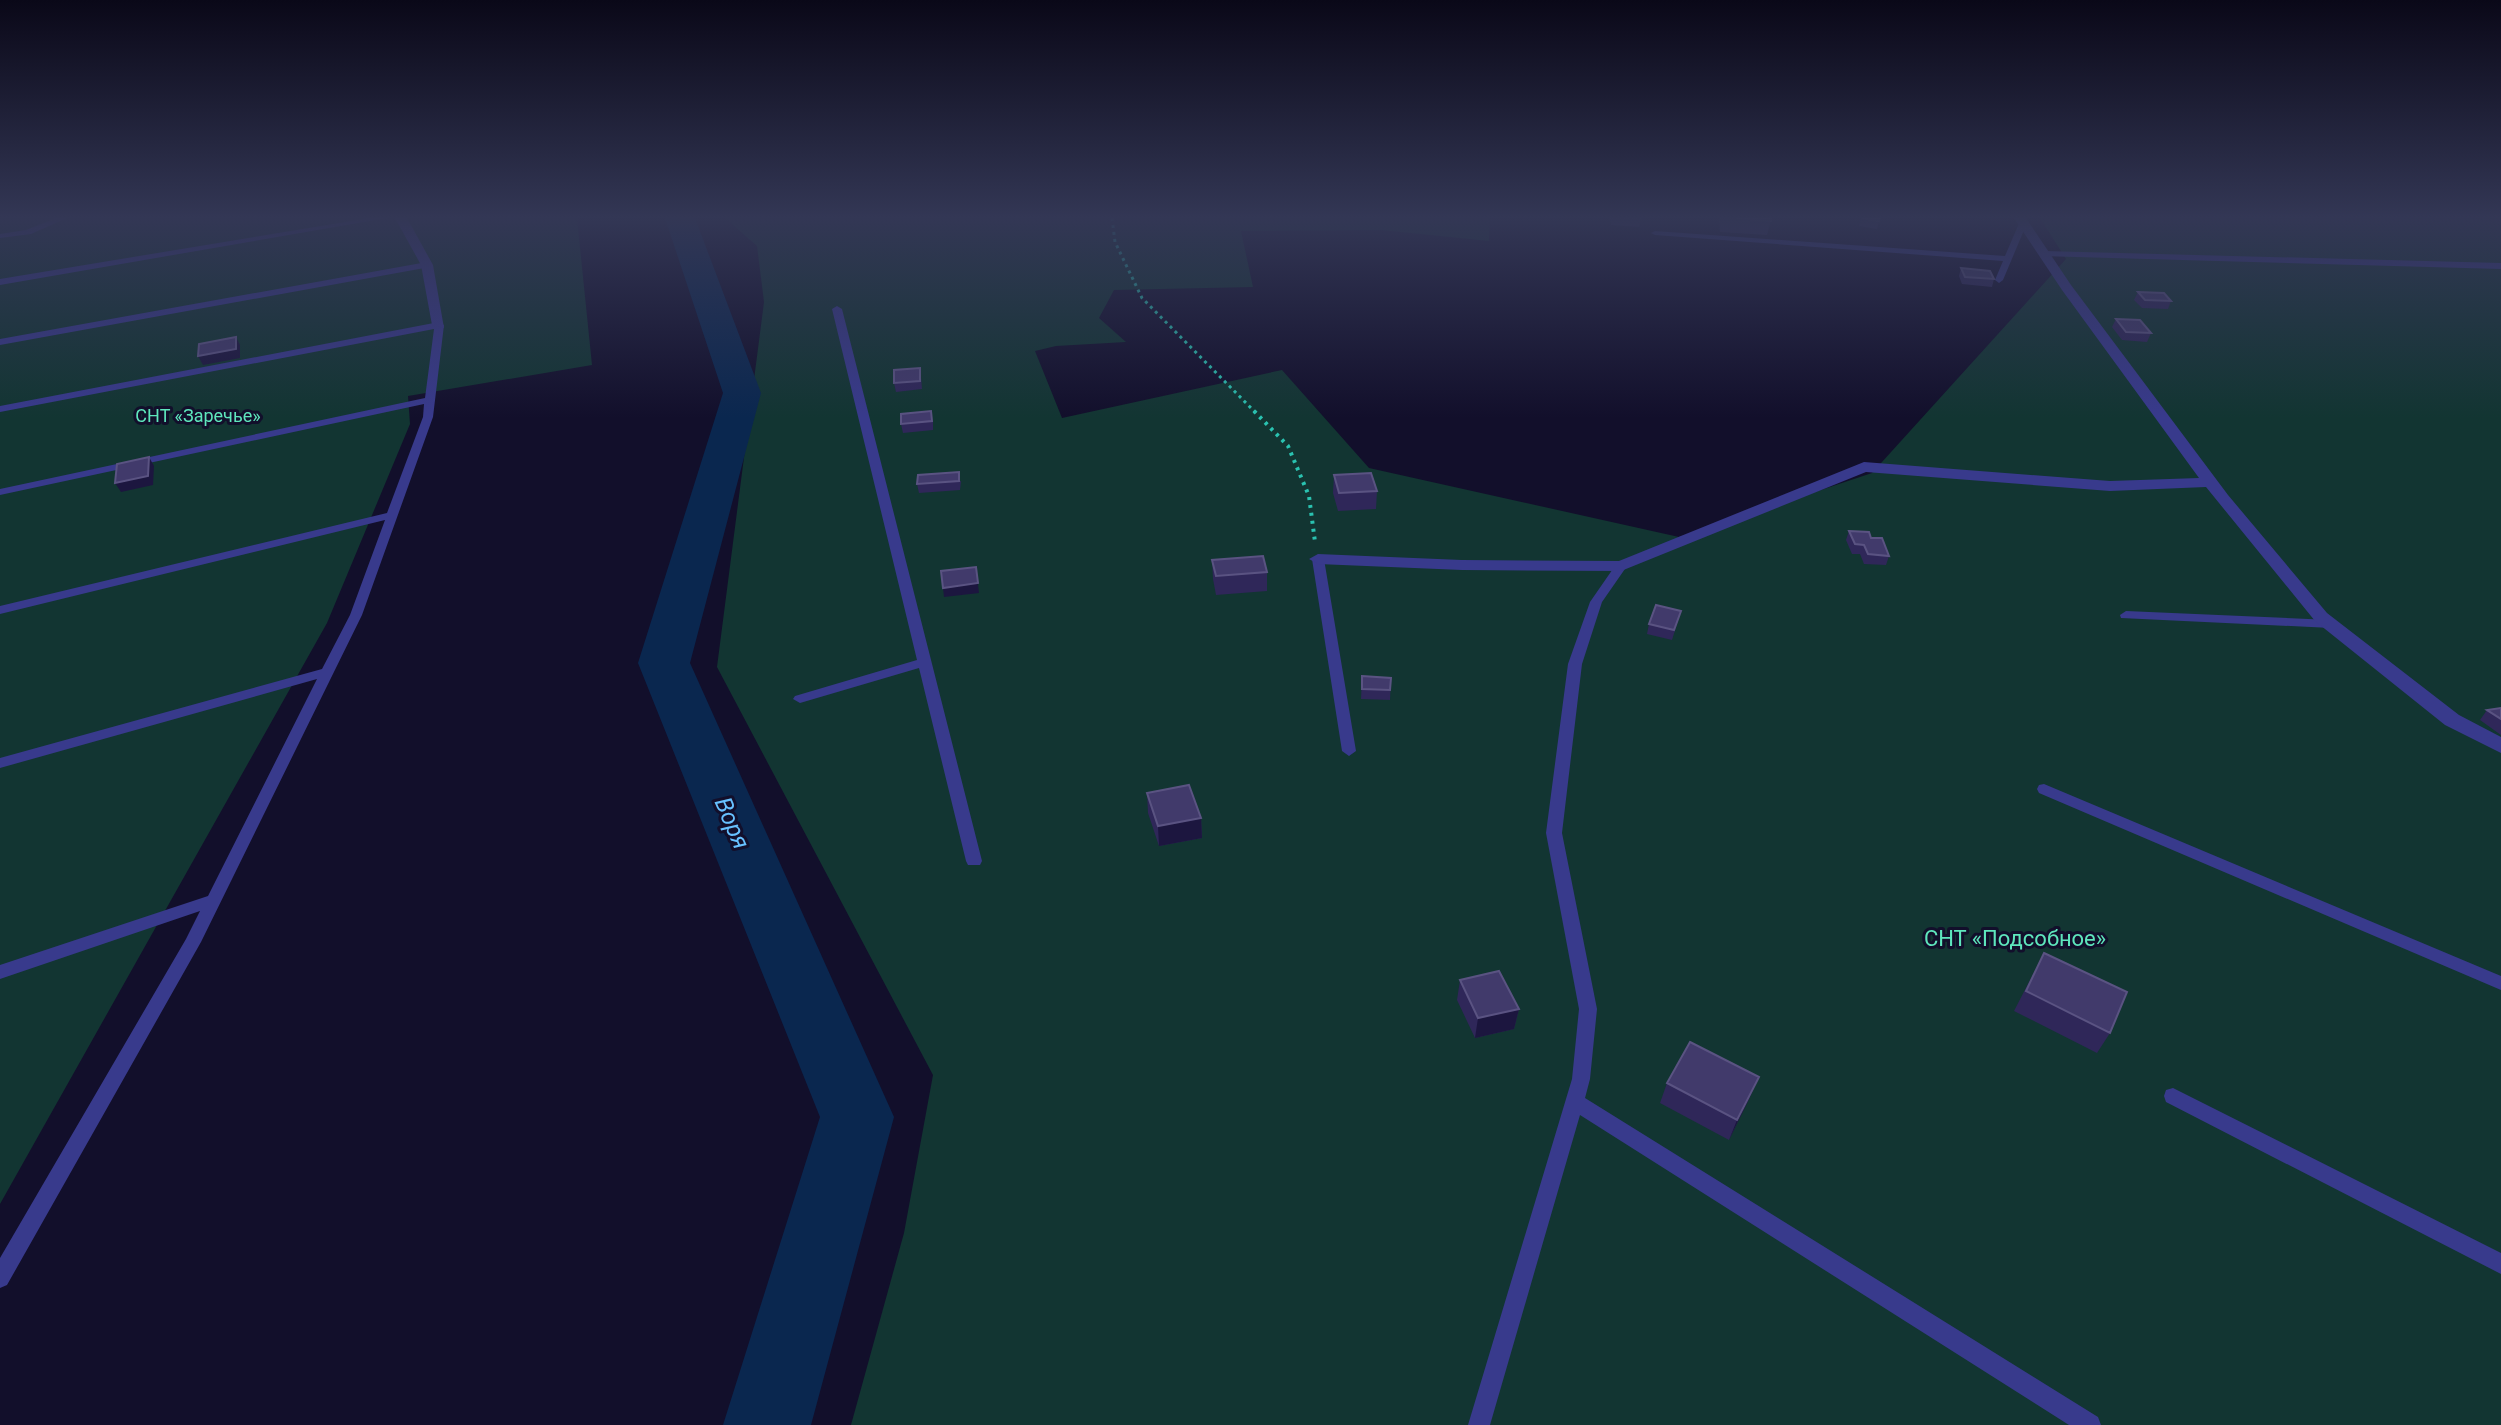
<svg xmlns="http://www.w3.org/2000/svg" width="2501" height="1425" viewBox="0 0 2501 1425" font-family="Roboto,sans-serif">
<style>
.green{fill:#123532}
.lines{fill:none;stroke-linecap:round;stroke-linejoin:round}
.river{fill:#0a274f;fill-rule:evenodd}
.path-far1{stroke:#2ac2b0;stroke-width:3;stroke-dasharray:3 4;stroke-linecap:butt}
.path{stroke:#2ac2b0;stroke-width:4;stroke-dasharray:3 5;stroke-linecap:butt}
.lane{fill:#383a8c;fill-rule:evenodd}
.street{fill:#383a8c;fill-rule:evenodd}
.wall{fill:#2f2759}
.shaded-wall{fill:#1c163f}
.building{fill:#413a6b;stroke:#5a5382;stroke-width:2}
.labels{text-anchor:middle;stroke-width:6;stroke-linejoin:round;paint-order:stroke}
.far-park-label{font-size:18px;fill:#5ee6bc;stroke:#120f2b}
.park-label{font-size:22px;fill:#5ee6bc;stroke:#120f2b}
.water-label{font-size:24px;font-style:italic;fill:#67c1ff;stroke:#120f2b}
</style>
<rect width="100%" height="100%" fill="#120f2b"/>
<path class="green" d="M0,218H577L592,365L408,396L410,424L327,623L0,1204Z
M725,218H1490L1489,241L1381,230L1241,231L1253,287L1114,290L1099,318L1126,342L1056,346L1035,351L1062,418L1282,370L1369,468L1679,537L1872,473L2066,259L2040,218H2501V1425H851L904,1233L933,1075L717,667L764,302L757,246Z"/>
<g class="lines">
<path class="river" d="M665,218H695L761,393L690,663L894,1117L811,1425H723L820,1117L638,663L723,393Z"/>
<path class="path-far1" d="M1112,218L1115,242L1142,298L1256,413"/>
<path class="path" d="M1254,411L1288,446L1309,496L1315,542"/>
<path class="lane" d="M56,218H67L31,234L0,238V234L26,230Z
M369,218H387L0,285V279Z
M2020,221L2027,223L2003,280L1999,283L1995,280L2003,261L1655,235L1651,233L1655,231L2005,256Z
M2044,251L2501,263V269L2041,256L2040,254Z
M427,262L431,265L430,267L0,345V339Z
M837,306L842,309L982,861L980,865H968L966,861L919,668L800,703L793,699L795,696L917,660L832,309Z
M439,322L444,325L433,417L362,615L201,942L7,1285L0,1288V1258L186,939L200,911L0,979V965L208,896L317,679L0,768V758L322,669L350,615L385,520L0,614V606L387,513L423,417L424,404L0,495V489L425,398L434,329L0,412V406Z
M1318,555L1324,559L1356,751L1349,756L1342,751L1312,559Z
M1621,562L1627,566L1602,602L1582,664L1562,833L1597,1009L1590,1079L1585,1098L2098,1417L2101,1425H2069L1580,1115L1490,1425H1468L1572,1079L1579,1009L1546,833L1568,664L1590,602L1617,563Z
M2126,611L2331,620L2337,624L2331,628L2121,618L2120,615Z
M2044,784L2501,976V990L2039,793L2037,789L2039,785Z
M2173,1088L2501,1253V1274L2166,1102L2164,1096L2166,1090Z"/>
<path class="street" d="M395,218H407L433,265L444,328L432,325L421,265Z
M2014,218H2026L2071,285L2228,495L2327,613L2459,715L2501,737V753L2445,725L2315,621L2206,487L2110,491L1866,472L1621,571L1462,570L1318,564L1309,559L1318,554L1462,560L1619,561L1864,462L2110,481L2199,478L2062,290Z"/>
</g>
<path class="wall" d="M1610,218H1640L1641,219L1639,227L1611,225Z
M1719,218H1771V221L1767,235L1720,232Z
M1861,218H1880L1877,229L1859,226Z
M1961,268L1994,279L1992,287L1962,284L1959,276Z
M2138,292L2171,301L2168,309L2142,308L2134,300Z
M2116,319L2151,333L2147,342L2122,340L2112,327Z
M921,377L922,389L896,392L894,383Z
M933,420V430L903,433L901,424Z
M1334,475L1377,491L1376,509L1338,511L1333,493Z
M961,481L960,490L919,493L917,484Z
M1849,531L1871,538L1889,556L1886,565L1864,564L1860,554H1852L1846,540Z
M1212,560L1267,572V591L1216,595L1213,579Z
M1681,611L1672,640L1647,634L1649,624Z
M1362,676L1391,678L1390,700L1361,699Z
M2501,708V735L2480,720L2487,710Z
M1147,793L1201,818L1202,838L1159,846L1148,813Z
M2044,953L2110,1033L2097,1053L2014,1011Z
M1460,980L1519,1009L1514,1029L1475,1038L1457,1000Z
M1667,1083L1750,1097L1729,1140L1660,1103Z"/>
<path class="shaded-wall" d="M236,337L240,345V358L203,365L198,356Z
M149,457L154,466L153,485L121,492L115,483Z
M976,567L979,593L944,597L943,588Z
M1201,818L1202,838L1159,846L1158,826Z
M1519,1009L1514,1029L1475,1038L1478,1018Z
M1759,1077L1750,1097L1729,1140L1737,1120Z"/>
<path class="building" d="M1736,218H1771V221Z
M1861,218H1880L1879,221Z
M1961,268L1990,271L1994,279L1965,277Z
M2138,292L2164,293L2171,301L2145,300Z
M2116,319L2140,320L2151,333L2126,332Z
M236,337V349L198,356L199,344Z
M920,368V381L894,383V370Z
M931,411L932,421L901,424V414Z
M149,457L148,476L115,483L117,464Z
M959,472V481L917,484L918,475Z
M1371,473L1377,491L1339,493L1334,475Z
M1849,531L1869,532L1871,538H1882L1889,556L1868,554L1864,545L1855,544Z
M1263,556L1267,572L1216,576L1212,560Z
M976,567L978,583L943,588L941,571Z
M1656,605L1681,611L1674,630L1649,624Z
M1362,676L1391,678L1390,690L1362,689Z
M2501,708V719L2487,710Z
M1189,785L1201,818L1158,826L1147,793Z
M2044,953L2127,992L2110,1033L2026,991Z
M1499,971L1519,1009L1478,1018L1460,980Z
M1690,1042L1759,1077L1737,1120L1667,1083Z"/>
<linearGradient id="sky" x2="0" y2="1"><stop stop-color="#0a0818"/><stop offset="0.52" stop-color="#333755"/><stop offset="1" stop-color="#333755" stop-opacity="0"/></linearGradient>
<rect width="2501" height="418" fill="url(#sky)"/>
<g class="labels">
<g class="far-park-label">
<text x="198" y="422">СНТ «Заречье»</text>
</g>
<g class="park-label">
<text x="2015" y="946">СНТ «Подсобное»</text>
</g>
<g class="water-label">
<text transform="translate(732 823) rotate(67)" y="8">Воря</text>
</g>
</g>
</svg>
